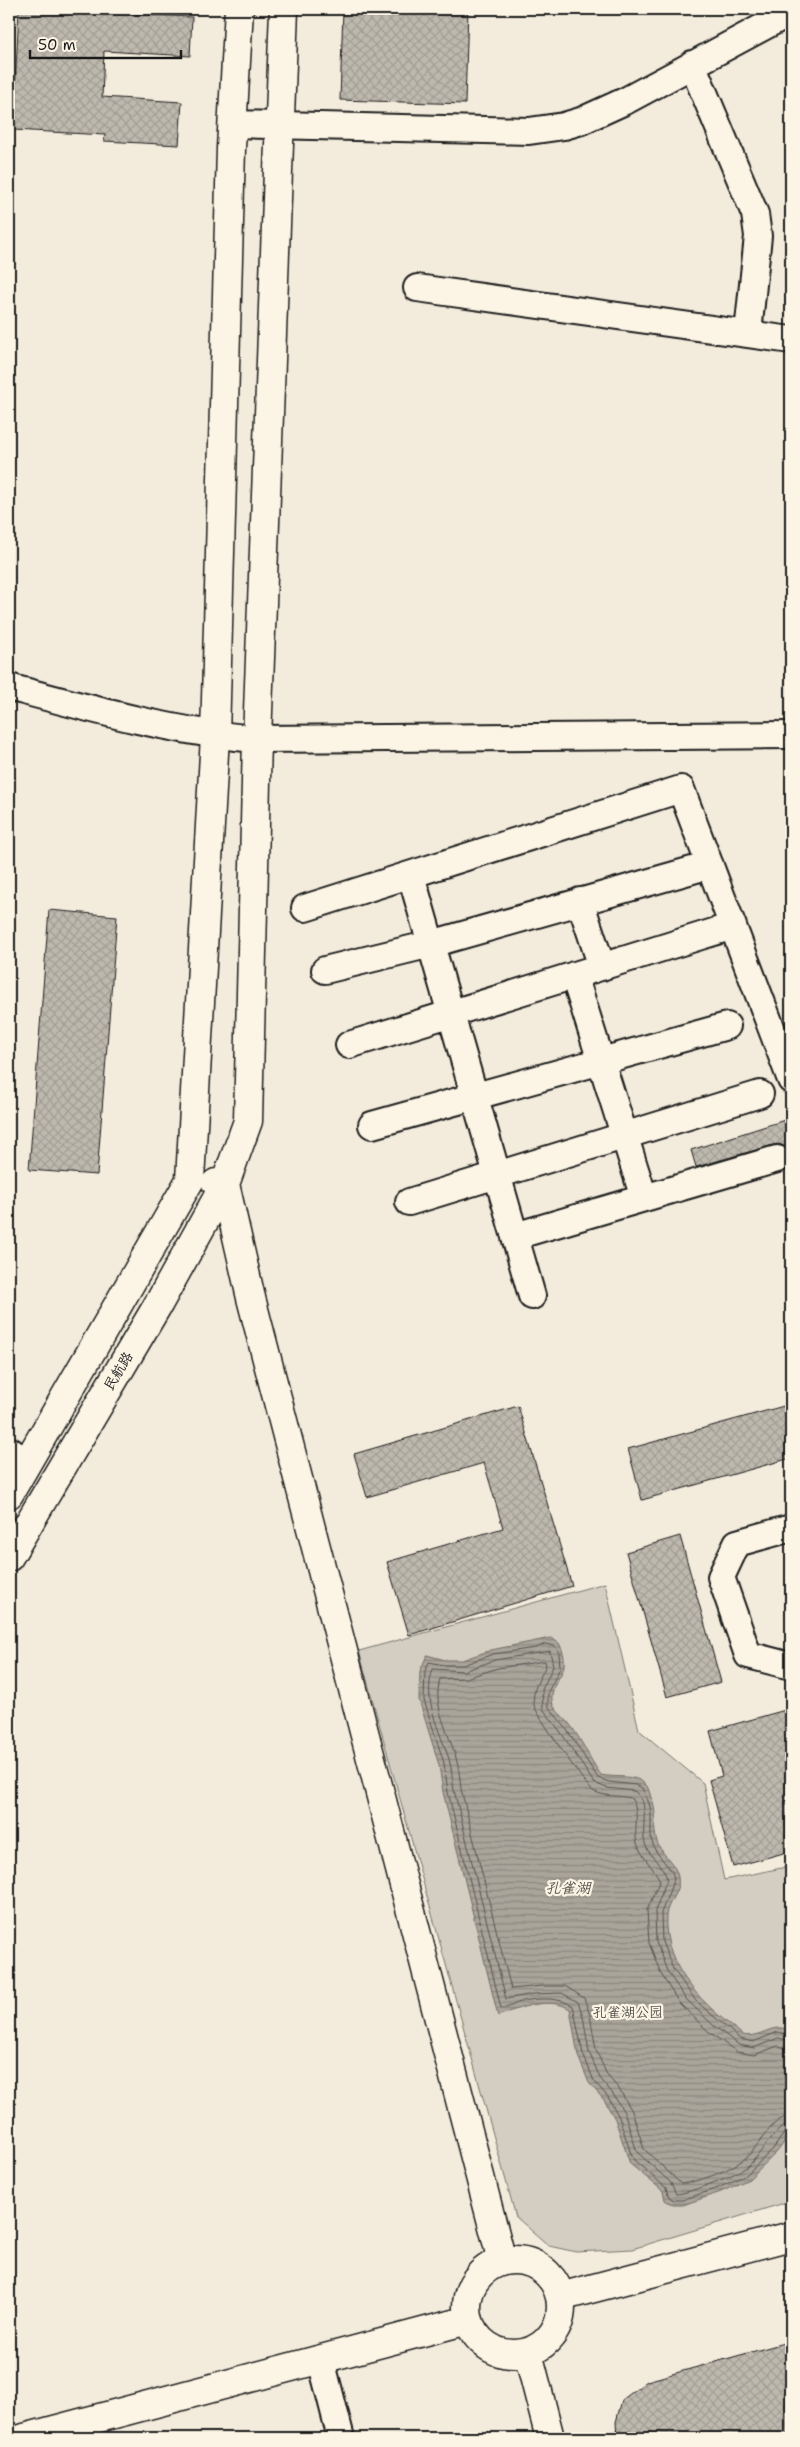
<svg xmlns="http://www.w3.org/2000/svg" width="800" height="2447" viewBox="0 0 800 2447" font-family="'Shantell Sans','LXGW WenKai TC',sans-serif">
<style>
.park{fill:#d3cec1;stroke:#78756e}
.water{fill:url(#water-rules);stroke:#716e68}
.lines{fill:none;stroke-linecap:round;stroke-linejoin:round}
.shore{stroke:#55534f;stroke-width:1}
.building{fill:url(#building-cross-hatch);stroke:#1c1c1c}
.minor-casing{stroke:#1c1c1c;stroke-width:30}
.major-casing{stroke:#1c1c1c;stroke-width:31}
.minor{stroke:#fcf5e5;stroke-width:26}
.major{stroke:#fcf5e5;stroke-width:28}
.labels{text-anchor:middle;stroke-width:4.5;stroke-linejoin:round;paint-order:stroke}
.street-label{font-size:14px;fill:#1c1c1c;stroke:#fcf5e5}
.park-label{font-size:14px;fill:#53514e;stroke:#fcf5e5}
.water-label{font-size:15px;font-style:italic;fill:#55534f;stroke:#fcf5e5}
</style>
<defs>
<pattern id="water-rules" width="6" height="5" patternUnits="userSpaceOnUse" patternTransform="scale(1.25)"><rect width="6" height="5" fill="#aaa59b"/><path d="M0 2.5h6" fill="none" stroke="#8a867e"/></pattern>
<pattern id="building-cross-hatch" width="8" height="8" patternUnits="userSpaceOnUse" patternTransform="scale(1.25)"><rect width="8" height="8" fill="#beb9ae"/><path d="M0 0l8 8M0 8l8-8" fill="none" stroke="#a39e95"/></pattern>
</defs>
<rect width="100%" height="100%" fill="#f3ecdd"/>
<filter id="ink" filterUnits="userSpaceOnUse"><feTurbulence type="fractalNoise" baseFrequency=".02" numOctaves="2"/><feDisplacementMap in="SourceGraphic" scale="10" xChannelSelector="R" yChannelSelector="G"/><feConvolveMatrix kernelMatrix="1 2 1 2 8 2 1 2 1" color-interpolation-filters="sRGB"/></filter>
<g filter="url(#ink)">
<path class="park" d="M605,1583L639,1730L703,1783L724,1880L791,1866V2201L632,2249L576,2252L549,2246L516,2217L359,1651Z"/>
<path class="water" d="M551,1638L559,1643C575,1674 550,1677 552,1701C553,1709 563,1716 568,1722C581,1738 589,1758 601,1775C614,1778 636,1774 645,1784C648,1786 649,1791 650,1794C659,1813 652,1821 656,1838C659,1854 676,1862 678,1877C681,1891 667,1902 666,1916C663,1968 705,2006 743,2035C761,2039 773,2021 791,2031V2133L777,2152L749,2179L721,2192L683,2205H673L665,2200L663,2191L630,2164L615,2119L604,2100L589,2083L578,2056L570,2009C549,1996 519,2008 498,2016L443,1792L439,1765L419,1700L420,1671L427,1655L445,1660H462L491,1650Z"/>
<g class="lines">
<path class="shore" d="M791,2035L778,2032L753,2042L740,2039L696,2001L673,1969L662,1942L661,1913L674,1879L672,1872L655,1850L651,1839V1811L649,1803L642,1788L636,1785L609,1782L598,1778L565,1727L548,1706V1692L560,1668L559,1653L555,1646L545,1644L536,1648L493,1654L463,1665H444L429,1662L425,1671L424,1700L444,1763L448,1792L501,2008C508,2009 516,2003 523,2001C539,1998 560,1997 573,2006L583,2054L594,2081L608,2097L619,2117L631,2154L634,2160L666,2188L669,2197L674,2200H682L718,2188L746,2175L773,2149L785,2132L791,2130
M791,2041L778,2038L754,2048L739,2045L714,2026L685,1998L667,1971L656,1942L655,1911L667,1879C664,1864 646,1856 644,1839C642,1824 650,1801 634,1791L607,1788L594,1783L560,1731L543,1709L542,1690L553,1666L550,1651L495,1660L464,1671L433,1669C422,1700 440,1731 449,1759C452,1769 452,1780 454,1790L506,1999L533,1994L562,1993L578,2002L583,2016L589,2052L600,2078L613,2094L625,2114L637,2152L671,2183L676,2194C688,2194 738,2174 748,2166C760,2156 777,2124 791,2123
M791,2049L778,2046L754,2055L737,2052L709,2032L679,2003L661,1974L649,1943L647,1910L660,1880C653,1867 642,1858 637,1843C633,1827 641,1813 631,1798C618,1795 604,1797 593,1791C587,1788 534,1711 534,1705C531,1690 540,1679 546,1665L545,1661L498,1668L466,1678L440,1679C432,1707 449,1732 456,1758C459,1768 460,1779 461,1789L511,1989L542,1986H565L584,1998L590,2015L596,2050L607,2075L619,2089L632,2111L644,2149L681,2184C700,2181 723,2173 740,2162C759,2151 769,2117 791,2116"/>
</g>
<path class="building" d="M19,9H106V13L192,17L190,56L104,51L102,97L182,102L179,145L104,141L105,135L13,130Z
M343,9H468L465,104L340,100Z
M49,910L117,916L97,1175L29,1170Z
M791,1118V1147L787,1148L780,1144L773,1145L696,1167L691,1150Z
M791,1404V1458L642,1500L628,1449Z
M518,1406L572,1586L409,1635L387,1562L503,1528L484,1463L367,1497L354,1454Z
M680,1536L721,1682L667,1697L626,1552Z
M789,1709L791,1719V1851L733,1867L709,1780L722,1776L710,1731Z
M791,2341V2438H617L616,2422L622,2400L647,2381Z"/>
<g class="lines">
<g class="minor-casing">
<path id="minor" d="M692,64L755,214L758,236L748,333
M232,124L529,131L564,126L581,121L627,100L791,12
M417,288L791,340
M9,687C91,709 172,732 257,739L791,735
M411,875L532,1296
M580,901L602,967
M305,908L681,789L791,1080
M325,970L431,944L710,865
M574,975L644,1198
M349,1045L733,926
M372,1125L727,1026
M409,1202L760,1094
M515,1236L777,1159
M9,1450L27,1463
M791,1528L737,1543L721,1577L748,1655L791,1666
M321,2360L341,2438"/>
</g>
<g class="major-casing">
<path id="major" d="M216,1183L225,1184L251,1298L502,2261
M9,1494L190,1180L215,736L231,148L239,9
M9,1557L159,1303L225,1184L248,1121L257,739L284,9
M467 2307a47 47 0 1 1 94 0a47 47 0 1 1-94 0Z
M560,2297L791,2236
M528,2353L550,2438
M24,2438L468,2320"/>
</g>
<use href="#minor" class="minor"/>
<use href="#major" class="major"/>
</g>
</g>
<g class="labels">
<g class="street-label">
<text transform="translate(118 1371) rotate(-59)" y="5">民航路</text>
</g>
<g class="park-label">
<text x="628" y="2017">孔雀湖公园</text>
</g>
<g class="water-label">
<text x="568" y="1893">孔雀湖</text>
</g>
</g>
<rect width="800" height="2447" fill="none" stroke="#fcf5e5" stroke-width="30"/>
<rect x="15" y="15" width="770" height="2417" fill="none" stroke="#1c1c1c" stroke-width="2" filter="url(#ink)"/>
<path d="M30 50v8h151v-8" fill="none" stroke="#1c1c1c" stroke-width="2.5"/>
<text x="38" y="50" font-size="15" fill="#1c1c1c" stroke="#fcf5e5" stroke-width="4" paint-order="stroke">50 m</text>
</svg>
